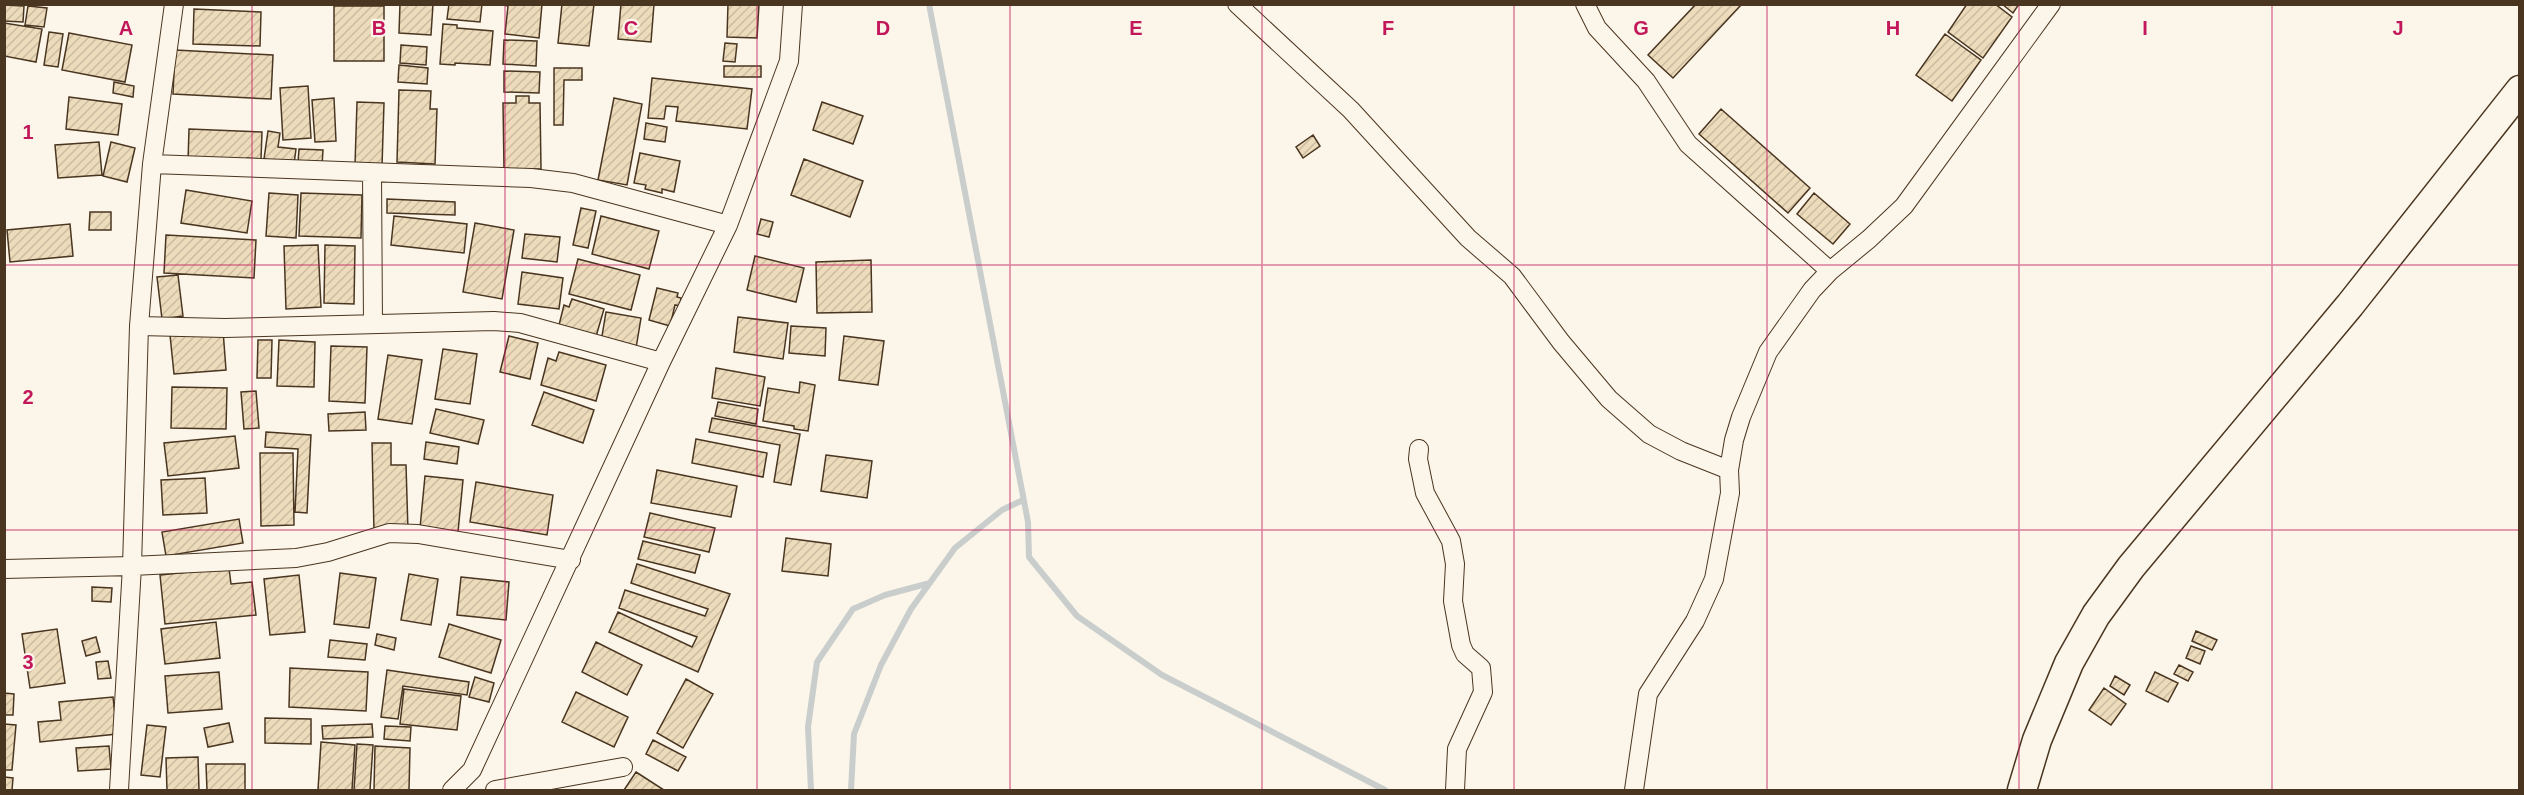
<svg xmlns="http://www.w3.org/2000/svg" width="2524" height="795" viewBox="0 0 2524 795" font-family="Arial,sans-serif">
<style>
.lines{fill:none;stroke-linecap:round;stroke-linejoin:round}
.stream{stroke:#c9cecd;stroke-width:6}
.building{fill:url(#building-hatch);stroke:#4a3520;stroke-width:1.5}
.minor-casing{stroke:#4a3520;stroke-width:20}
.primary-casing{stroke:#4a3520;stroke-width:31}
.minor{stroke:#fbf6e9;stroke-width:18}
.primary{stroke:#fbf6e9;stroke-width:28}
.grid{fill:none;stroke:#c2185b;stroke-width:1.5;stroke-opacity:0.55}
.grid-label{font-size:20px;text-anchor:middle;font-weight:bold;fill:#c2185b;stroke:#fbf6e9;stroke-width:4.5;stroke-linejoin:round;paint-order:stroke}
</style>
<defs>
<pattern id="building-hatch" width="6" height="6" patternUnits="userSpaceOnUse" patternTransform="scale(1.5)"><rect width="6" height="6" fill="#ecdcbc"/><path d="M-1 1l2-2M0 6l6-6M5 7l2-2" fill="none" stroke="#ccbda1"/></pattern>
</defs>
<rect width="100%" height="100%" fill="#fbf6e9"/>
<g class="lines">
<path class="stream" d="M929,4L1028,522L1029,557L1077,616L1162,675L1385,790
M811,790L808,727L817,662L853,609L885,595L930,583
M851,790L854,734L881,665L911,609L955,548L1002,510L1023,500"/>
</g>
<path class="building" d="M400,4H433L431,35L399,33Z
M449,4H482L480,22L447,19Z
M498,4H542L539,38L505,34L508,6Z
M562,4H594L589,46L558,43Z
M621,4H654L651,42L618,39Z
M728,4H759L757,38L727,37Z
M1696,4H1742L1673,78L1648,55Z
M1967,4H1995L2012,17L1983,58L1948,32Z
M2002,4H2019L2013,13Z
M4,5L24,6L23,22L4,21Z
M28,6L47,8L44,27L25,25Z
M334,6H384V61H334Z
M194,9L261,12L260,46L193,44Z
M4,23L42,29L36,62L4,56Z
M443,24L457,25V28L493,31L490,65L455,63V65L440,64Z
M49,32L63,34L58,67L44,65Z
M69,33L132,45L125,82L62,70Z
M1945,34L1981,60L1952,101L1916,75Z
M504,40L537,41L536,66L503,64Z
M725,43L737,44L735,62L723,61Z
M401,45L427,47L426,65L400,63Z
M175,50L273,55L271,99L173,94Z
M399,65L428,68L427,84L398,82Z
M724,66H761V77H724Z
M554,68H582V80H564L563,125H554Z
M504,71L540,72L539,93L504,92Z
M652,78L752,89L747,129L676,121L678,107L666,106L664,119L648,118Z
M114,82L134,86L133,97L113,93Z
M308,86L311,138L283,140L280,88Z
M399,90L431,91L430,109H437L435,164L397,162Z
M516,96H529V103H540L541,169H504L503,103H516Z
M69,97L122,104L118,135L66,129Z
M334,98L336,141L315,142L312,100Z
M614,98L642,104L627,185L598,180Z
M357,102L384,103L382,166L355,165Z
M822,102L863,116L853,144L813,130Z
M1721,109L1810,188L1788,213L1699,134Z
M646,123L667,127L665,142L644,139Z
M189,129L262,132L261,159L247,158V164L188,162Z
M268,131L280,133L278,147L296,149L294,164L264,159Z
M1313,135L1320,146L1303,158L1296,147Z
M99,142L102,175L58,178L55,145Z
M111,142L135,148L127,182L103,176Z
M299,149L323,150L322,165L298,163Z
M640,153L680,161L674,192L662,189V193L645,189L646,185L634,183Z
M804,159L863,181L850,217L791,195Z
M186,190L252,201L247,233L181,223Z
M269,193L298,195L296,238L266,236Z
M301,193L362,195L361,238L299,236Z
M1814,193L1850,224L1833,244L1797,214Z
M387,199L455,202V215L387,213Z
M581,208L596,211L588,248L573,245Z
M90,212H111V230H89Z
M394,216L467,224L464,253L391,245Z
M601,216L659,231L649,269L592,254Z
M761,219L773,222L769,237L757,234Z
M475,223L514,230L502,299L463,292Z
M70,224L73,256L10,262L7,230Z
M525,234L560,237L557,262L522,258Z
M166,235L256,240L254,278L164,273Z
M318,245L321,307L286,309L284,246Z
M325,245L355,246L354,304L324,303Z
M755,256L804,268L796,302L747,290Z
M578,259L640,275L631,310L569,294Z
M871,260L872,312L817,313L816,262Z
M522,272L563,278L559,309L518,304Z
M178,275L183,316L162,319L157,277Z
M657,288L678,293L677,297L681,298L680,306L675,305L670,326L649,320Z
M572,299L604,309L595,340L558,329L564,305L569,307Z
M606,312L641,318L636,348L601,342Z
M738,317L788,323L783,359L734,352Z
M791,326L826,328L825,356L789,353Z
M223,330L226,370L174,374L170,335Z
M509,336L538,343L530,379L500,372Z
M844,336L884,341L878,385L839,380Z
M258,340H272L271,378H257Z
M279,340L315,342L314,387L277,386Z
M331,346L367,347L365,403L329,401Z
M443,349L477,354L470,404L435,399Z
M559,352L606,365L596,401L541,385L548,358L556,361Z
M388,355L422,360L412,424L378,419Z
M716,368L765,377L760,406L712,398Z
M800,382L815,385L808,431L794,429V426L763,421L768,388L799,393Z
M172,387L227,388L226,429L171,428Z
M256,391L259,428L244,429L241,392Z
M544,392L594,410L583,443L532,425Z
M718,402L758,409L756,424L715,416Z
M436,409L484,420L478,444L430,433Z
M365,412L366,430L329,431L328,414Z
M712,418L800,434L791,485L774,482L780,445L709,432Z
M266,432L311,435L307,513L295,512L298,449L265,447Z
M235,436L239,468L168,476L164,443Z
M696,439L767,453L763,477L692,463Z
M426,442L459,447L457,464L424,459Z
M372,443H391V465H406L408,531L374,532Z
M260,453H293L294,525L261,526Z
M826,455L872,461L867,498L821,491Z
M657,470L737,486L731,517L651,503Z
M425,476L463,480L458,532L420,528Z
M205,478L207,513L163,515L161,480Z
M476,482L553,495L547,535L470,522Z
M650,513L715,528L709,552L644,537Z
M239,519L243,543L166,556L162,532Z
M786,538L831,544L828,576L782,571Z
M643,541L700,555L695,573L638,559Z
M637,564L730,594L698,672L609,632L618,612L692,647L697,637L619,608L625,590L705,616L708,609L631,583Z
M229,568L231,584L252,582L256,615L165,624L160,575Z
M340,573L376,578L369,628L334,624Z
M409,574L438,579L431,625L401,620Z
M299,575L305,632L270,635L264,579Z
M461,577L509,582L506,620L457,615Z
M92,587L112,588L111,602L92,601Z
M216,622L220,658L165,664L161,629Z
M449,624L501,640L491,673L439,657Z
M57,629L65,683L30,688L22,634Z
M2196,631L2217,640L2212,650L2192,641Z
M377,634L396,638L394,650L375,645Z
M96,637L100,652L86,656L82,641Z
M330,640L367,644L365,660L328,657Z
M596,642L642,665L627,695L582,672Z
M2191,646L2205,651L2200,664L2186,658Z
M108,661L111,678L98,679L96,662Z
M2179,665L2193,672L2188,681L2174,674Z
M290,668L368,672L366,711L289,707Z
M387,670L469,682L467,695L403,686L398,719L381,717Z
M219,672L222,709L168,713L165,676Z
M2155,672L2178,683L2168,702L2146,691Z
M2115,676L2130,685L2124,695L2110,686Z
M475,677L494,683L489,702L469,697Z
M686,679L713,694L683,748L657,733Z
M2104,688L2126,704L2111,725L2089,710Z
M404,689L461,696L457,730L400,724Z
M576,692L628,717L614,747L562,722Z
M4,693L14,694L13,715H4Z
M113,697L117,734L40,742L38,722L61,720L59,702Z
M265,718L311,719V744L265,743Z
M229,723L233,742L208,747L204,728Z
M4,724L16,725L12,770H4Z
M372,724L373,737L323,739L322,726Z
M147,725L166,727L160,777L141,775Z
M385,726L411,727L410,741L384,739Z
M653,740L686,757L678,771L646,754Z
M321,742L355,745L352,790H318Z
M357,744L373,745L370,790H354Z
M109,746L111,769L78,771L76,748Z
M375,746L410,748L409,790H374Z
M198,757L199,790H167L166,758Z
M206,764H245V790H207Z
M636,772L664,790H624Z
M4,777L13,778L12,790H4Z"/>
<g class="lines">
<g class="minor-casing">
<path id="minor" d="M1237,4L1351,110L1468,238L1512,276L1561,342L1609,399L1649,434L1681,451L1729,470
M1585,4L1597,28L1646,81L1688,144L1830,271
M152,164L531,178L573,183L728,225
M372,173L373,324
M139,326L225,328L494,321L520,323L661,362
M1419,449L1418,459L1425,493L1451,541L1455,564L1453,601L1461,645L1465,654L1481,668L1483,692L1457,749L1455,790
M4,569L132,566L296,558L328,552L389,533L418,534L571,560
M119,790L132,566L139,326L152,164L174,4
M452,790L472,770L661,362L728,225L789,61L793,4
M495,790L623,767
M1634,790L1648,694L1695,621L1714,579L1730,493L1729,470L1734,440L1741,417L1768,352L1812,290L1830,271L1869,239L1904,206L2051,4"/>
</g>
<g class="primary-casing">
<path id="primary" d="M2022,790L2037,740L2069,663L2096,615L2131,567L2350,305L2520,90"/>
</g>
<use href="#minor" class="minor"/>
<use href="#primary" class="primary"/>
</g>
<path class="grid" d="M252,4V790M505,4V790M757,4V790M1010,4V790M1262,4V790M1514,4V790M1767,4V790M2019,4V790M2272,4V790M4,265H2520M4,530H2520"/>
<g class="grid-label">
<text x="126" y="35">A</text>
<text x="379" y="35">B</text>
<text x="631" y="35">C</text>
<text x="883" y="35">D</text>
<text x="1136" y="35">E</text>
<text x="1388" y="35">F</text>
<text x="1641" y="35">G</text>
<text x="1893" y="35">H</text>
<text x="2145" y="35">I</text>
<text x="2398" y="35">J</text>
<text x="28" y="139">1</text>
<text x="28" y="404">2</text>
<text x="28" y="669">3</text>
</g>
<rect width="2524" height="795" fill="none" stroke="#4a3520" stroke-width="12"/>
</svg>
